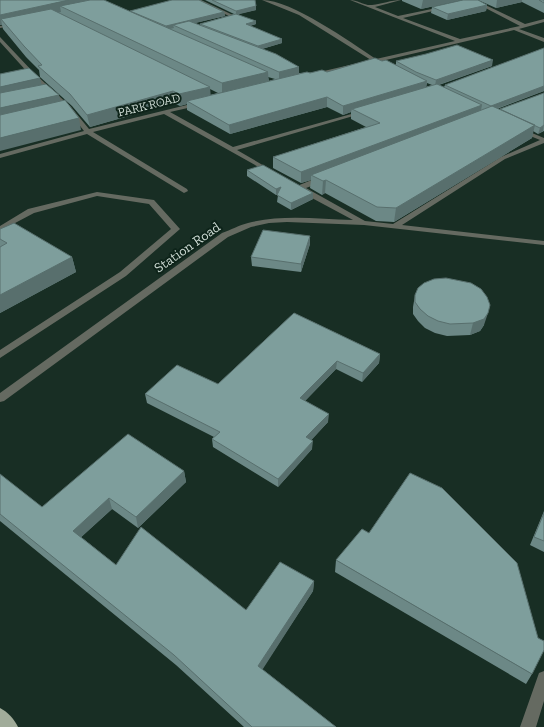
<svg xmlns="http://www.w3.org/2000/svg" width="544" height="727" viewBox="0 0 544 727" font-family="'Zilla Slab',serif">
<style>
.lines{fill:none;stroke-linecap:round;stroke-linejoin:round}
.minor{fill:#656a61;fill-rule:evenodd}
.major{fill:#a1ac9a;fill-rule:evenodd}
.wall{fill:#6c8886;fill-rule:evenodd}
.shaded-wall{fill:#586f6d}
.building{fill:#7e9e9c;stroke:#586f6d}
.labels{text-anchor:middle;stroke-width:4;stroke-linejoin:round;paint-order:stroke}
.far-street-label{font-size:12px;fill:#cfdcd5;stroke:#0e241a}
.street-label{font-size:14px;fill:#cfdcd5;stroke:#0e241a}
</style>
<rect width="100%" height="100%" fill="#182e24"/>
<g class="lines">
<path class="minor" d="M195,0H201L235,16L221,21V19L229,16Z
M262,0C292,0 350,42 376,59L455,41L350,0C357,0 365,6 372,5C382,4 391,0 401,0L375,7L398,16L446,6V8L403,18L460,39L520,26L470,0H475L525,24L544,19V22L519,29L544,38V42L514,30L313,77L310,75L311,74L371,60L299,15Z
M16,23L18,25L0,28V26Z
M0,37L34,73L71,107L89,129L199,102L202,104L201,105L170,112L233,147L362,111L367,112L237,150L273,171L275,172L271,174L164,114L93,132L187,189L188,191L184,193L87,134L0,158V154L84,131L67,109L30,75L0,42Z
M520,128L544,138V143L505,159L402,225L544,241V245L364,225L287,222L269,223L251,227L228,237L4,401L0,402V393L222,233C231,230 239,225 248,223C282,214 318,219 353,220L297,190V186L319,177H325V181L306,188L365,221L393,224L501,157L540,140L518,131L517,130Z
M97,192L154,200L180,229L126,276L0,358V350L120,272L171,229L149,204L97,196L34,213L0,231V226L28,209Z
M544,671V701L536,727H520L539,673Z"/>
<path class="major" d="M0,708C8,712 14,719 18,727H0Z"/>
</g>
<path class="wall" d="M0,0L130,11L224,12L225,16L195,23L200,25V24L234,14L205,0H255L256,10L238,14L256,24L250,26L282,39V43L262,49L299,73L327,72L382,61L396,65V61L492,66L439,85L444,87L445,85L544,48V91L497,109L500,110L544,93V131L538,134L533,131L532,138L394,222L376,221L325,193L322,195L310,188L311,180L301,183L273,168V157L366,127L351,119V112L343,115L327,107L230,134L187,110V104L180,106L174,103L90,127L72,106L40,77L39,70L26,57L3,29L2,25H0ZM268,77L275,79L269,81ZM427,83L432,85L426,87ZM210,89L218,93L210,95Z
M402,0H461L421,9L402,1Z
M478,0H544V13L522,2L496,8Z
M487,5L486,11L447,20L431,13L432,7Z
M247,170L313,193V199L291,210L277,202L278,195H276L247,176Z
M0,229L72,257L76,272L0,313Z
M310,236V244L301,272L252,266L251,257Z
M415,295L484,325L480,331L470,335L447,336L435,333L425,328L418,321L413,314V307Z
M294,313L380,354L379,363L362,382L336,369L305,401L328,422L311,440L312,449L278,487L213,447L212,439L214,437L147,403L145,394L218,384Z
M184,471L186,482L138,528L112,509L81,537L116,565L246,610L314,581L313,591L262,669L336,727H244L176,665L0,521V475L42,507Z
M544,511V552L530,545Z
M336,560L532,674L526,684L335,572Z"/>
<path class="shaded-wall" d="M69,0H93L60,6L61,12L5,24L1,19L2,25H0V15Z
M423,0H461L421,9Z
M497,0H522V2L496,8Z
M487,5L486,11L447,20L448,14Z
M256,6V10L236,15V11Z
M224,12L225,16L178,27L173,25L174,28L166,30V26Z
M256,21V24L246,27V24Z
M282,39V43L258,50V46Z
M493,60L492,66L435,86L436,80Z
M299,67V76L279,81V72Z
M268,72L269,84L222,95V83Z
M40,78L43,89L0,98V87Z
M427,81L426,90L352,109L351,112L343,115V106Z
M544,86V91L490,111L491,106Z
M210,87L211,98L187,101V104L180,106L179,94Z
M173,91L174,103L90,127L87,115Z
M59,95L62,106L0,120V108Z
M327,97V107L230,134L229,125Z
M482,105L480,115L311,175V180L301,183V172Z
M79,118L81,130L0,151V138Z
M535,125L532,138L394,222L396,208Z
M544,125L543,131L538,134L540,128Z
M326,180L325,193L322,195L323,181Z
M281,187V193L276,195V189Z
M313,193V199L291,210V203Z
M310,236V244L301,272V264Z
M72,257L76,272L0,313V295Z
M488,313L484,325L480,331L470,335L473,323Z
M380,354L379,363L362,382L363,373Z
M337,361L336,369L300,406V398Z
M329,414L328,422L306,446V437Z
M313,441L312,449L278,487V479Z
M184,471L186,482L138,528L136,517Z
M109,498L112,509L77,541L73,531Z
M314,581L313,591L259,675L258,666Z"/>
<path class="building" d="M0,0H69L0,15Z
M90,0H104L268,72L222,83L60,6Z
M172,0H199L224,12L166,26L130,11Z
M212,0H255L256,6L236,11Z
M463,0H478L487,5L448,14L432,7Z
M539,0H544V3Z
M51,9L210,87L179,94L173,91L87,115L70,94L38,66L42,65L24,46L1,19Z
M236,14L256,21L246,24L282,39L258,46L200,24Z
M189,21L276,54L299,67L279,72L173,25Z
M457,45L493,60L436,80L416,72L396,61L426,54Z
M544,48V86L491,106L445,85Z
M375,58L382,61L386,60L427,81L343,106L327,97L229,125L187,101L307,72L310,73L322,70L327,72Z
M29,68L40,78L0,87V74Z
M46,84L59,95L0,108V93Z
M437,84L482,105L301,172L273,157L380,123L352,109Z
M544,93V125L540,128L500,109Z
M65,100L79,118L0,138V115Z
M492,106L535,125L396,208L377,207L326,180L323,181L311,175Z
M263,165L313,193L291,203L277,195L281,187L276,189L247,170Z
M14,223L72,257L0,295V247L7,243L0,239V229Z
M263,230L310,236L301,264L251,257Z
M446,278L471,283L481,289L487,297L490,305L488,313L484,319L473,323L450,324L438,321L428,316L420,309L415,302V295L418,288L424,283L434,279Z
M294,313L380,354L363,373L337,361L300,398L329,414L306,437L313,441L278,479L212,439L220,432L145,394L177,365L218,384Z
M128,434L184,471L136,517L109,498L73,531L116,565L141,527L246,610L280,562L314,581L258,666L336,727H252L174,655L0,514V474L42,507Z
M410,473L442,488L517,563L538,638L544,641V650L532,674L336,560L362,529L369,533Z
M544,513V541L534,537Z"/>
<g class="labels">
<g class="far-street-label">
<text transform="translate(149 105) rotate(-14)" y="4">PARK ROAD</text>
</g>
<g class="street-label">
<text transform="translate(187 247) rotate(-35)" y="5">Station Road</text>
</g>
</g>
</svg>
